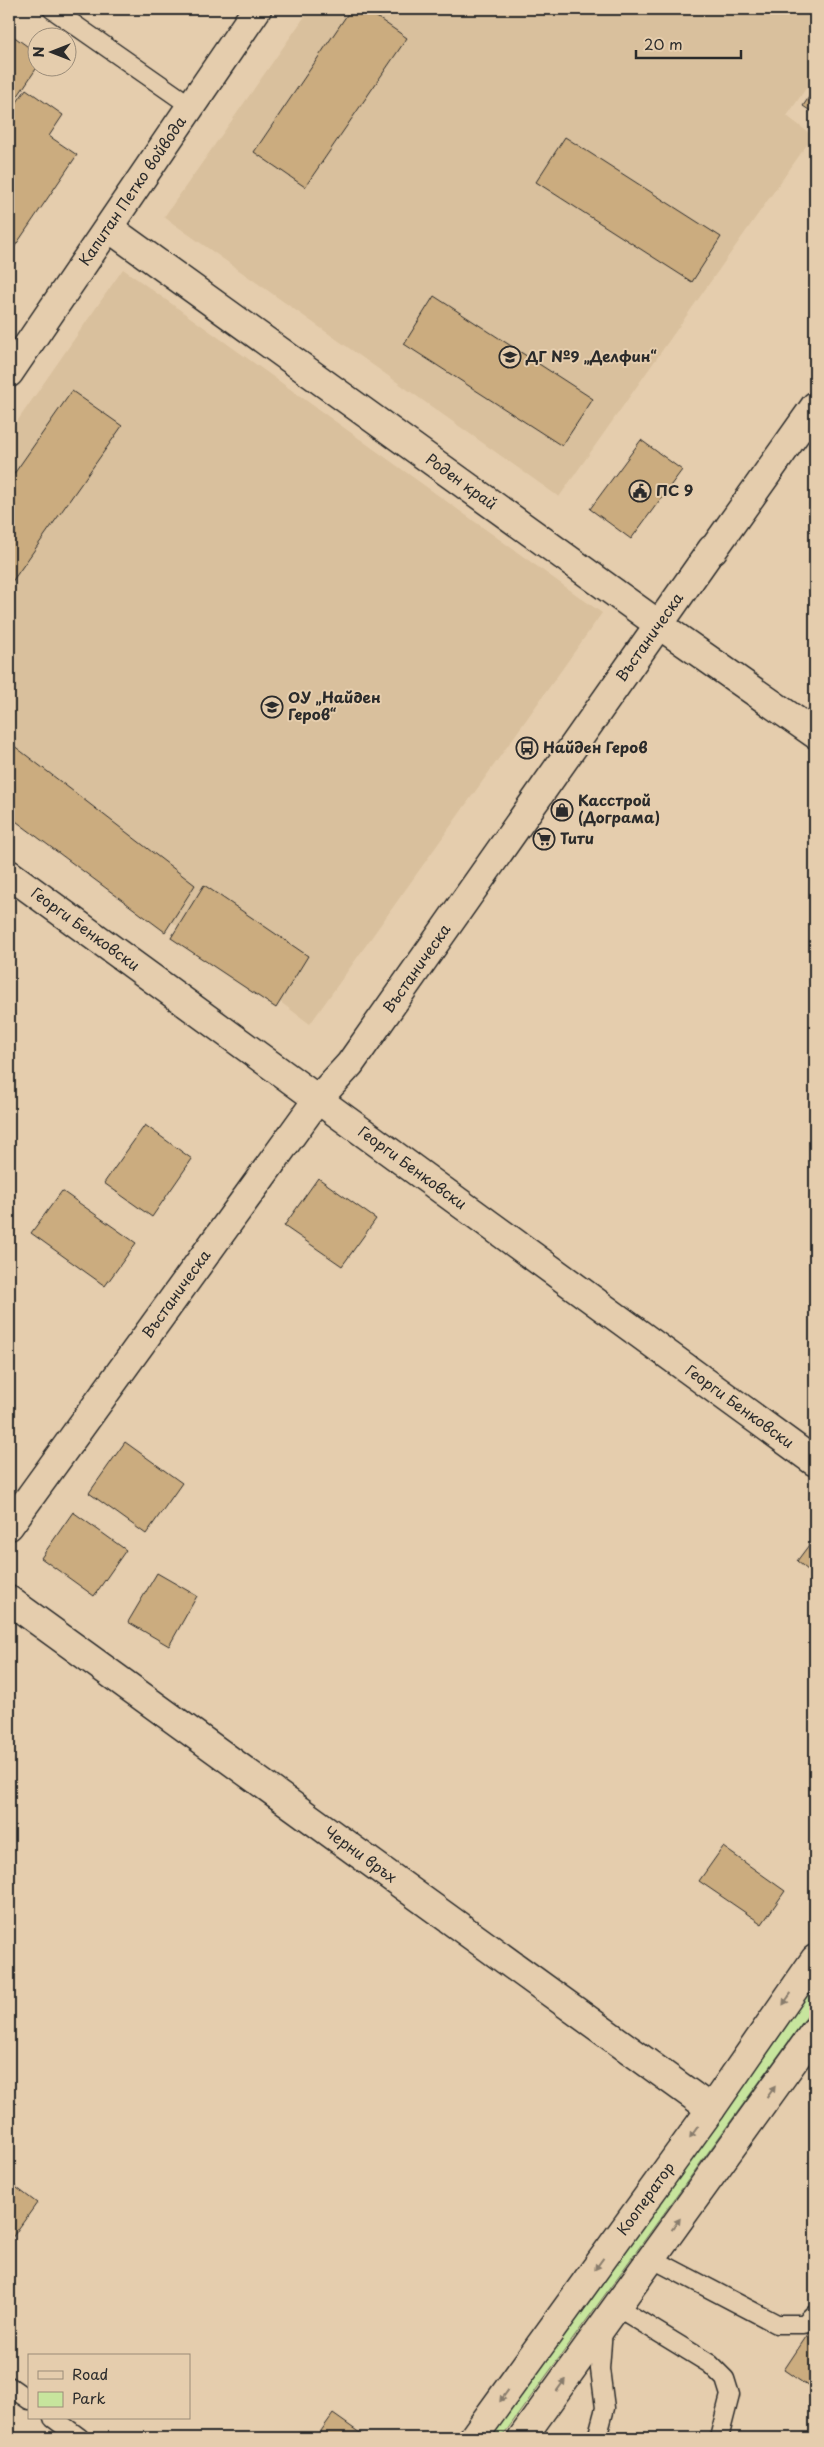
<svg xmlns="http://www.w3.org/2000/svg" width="824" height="2447" viewBox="0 0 824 2447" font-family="'Playpen Sans',sans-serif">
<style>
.built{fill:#d9c09d}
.green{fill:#c7e59d;stroke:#798864}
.building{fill:#cbac7f;stroke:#2b2b2b}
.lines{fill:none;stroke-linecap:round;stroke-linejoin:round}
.service-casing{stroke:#2b2b2b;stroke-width:21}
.minor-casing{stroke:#2b2b2b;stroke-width:31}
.tertiary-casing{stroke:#2b2b2b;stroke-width:31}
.secondary-casing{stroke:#2b2b2b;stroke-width:31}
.service{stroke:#e5cdad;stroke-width:18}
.minor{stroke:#e5cdad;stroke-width:28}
.tertiary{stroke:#e5cdad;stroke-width:28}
.secondary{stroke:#e5cdad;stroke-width:28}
.oneway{fill:#887c6c}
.labels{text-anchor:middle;stroke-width:4;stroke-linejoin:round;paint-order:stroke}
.street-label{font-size:15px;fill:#2b2b2b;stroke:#e5cdad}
.poi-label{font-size:15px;font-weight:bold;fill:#2b2b2b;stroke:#e5cdad;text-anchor:start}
</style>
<rect width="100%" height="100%" fill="#e5cdad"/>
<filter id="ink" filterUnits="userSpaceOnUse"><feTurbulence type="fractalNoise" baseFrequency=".02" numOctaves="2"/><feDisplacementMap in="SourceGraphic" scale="10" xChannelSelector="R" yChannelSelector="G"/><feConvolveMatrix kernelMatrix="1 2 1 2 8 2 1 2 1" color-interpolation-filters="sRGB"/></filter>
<g filter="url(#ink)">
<path class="built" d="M310,9H815V75L787,116L813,136L559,497L164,217Z
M123,269L602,613L310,1024L9,801V433Z"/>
<path class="green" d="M815,1985V2005L501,2438H486Z"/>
<path class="building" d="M351,9H365L407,38L305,187L254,152Z
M9,33L38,54V66L9,109Z
M815,88V114L803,106Z
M26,89L63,115L49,136L77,155L9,255V114Z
M565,137L721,237L692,282L536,182Z
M434,296L593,399L562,446L404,344Z
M72,391L122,426L9,586V481Z
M641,440L682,470L631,539L590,509Z
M9,742L195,885L165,932L9,816Z
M204,885L308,956L276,1008L171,938Z
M145,1125L192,1159L152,1217L104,1183Z
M318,1178L376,1219L342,1266L284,1226Z
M62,1191L136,1243L105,1286L31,1233Z
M125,1442L182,1483L146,1534L89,1493Z
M73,1512L126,1550L94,1596L41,1558Z
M815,1537V1576L797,1561Z
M157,1573L197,1596L169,1646L128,1622Z
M723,1847L785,1891L762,1924L699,1881Z
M9,2182L37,2203L9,2242Z
M812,2328L815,2330V2391L784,2370Z
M333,2414L367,2438H316Z"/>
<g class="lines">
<g class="service-casing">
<path id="service" d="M52,9L191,106
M651,2258L777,2324H804L815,2313
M617,2307L710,2364L725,2379L730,2395L719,2438
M9,2386L29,2400
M53,2418L80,2438
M597,2438L605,2408L600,2369L603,2328"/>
</g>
<g class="minor-casing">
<g id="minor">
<path id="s1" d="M109,228L658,624L815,734"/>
<path id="s2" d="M9,373L257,9"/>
<path id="s3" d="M9,874L815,1462"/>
<path id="s4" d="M9,1600L711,2109"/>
</g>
</g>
<g class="tertiary-casing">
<g id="tertiary">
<path id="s5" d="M473,2438L711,2109L815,1959"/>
<path d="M522,2438L815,2031"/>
</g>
</g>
<g class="secondary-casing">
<g id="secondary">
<path id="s6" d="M9,1526L317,1100L350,1064L712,549L713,550L815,406"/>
</g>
</g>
<use href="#service" class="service"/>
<use href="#minor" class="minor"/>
<use href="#tertiary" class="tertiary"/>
<use href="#secondary" class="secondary"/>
</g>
<defs><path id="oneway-solid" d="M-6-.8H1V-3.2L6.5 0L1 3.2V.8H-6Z" transform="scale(1.25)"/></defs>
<g class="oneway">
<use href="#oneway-solid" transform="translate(787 1999) rotate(125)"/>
<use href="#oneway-solid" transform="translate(771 2092) rotate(-54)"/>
<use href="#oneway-solid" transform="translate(694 2132) rotate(126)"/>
<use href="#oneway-solid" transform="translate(676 2224) rotate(-54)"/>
<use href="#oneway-solid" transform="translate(599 2264) rotate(126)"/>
<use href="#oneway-solid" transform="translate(561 2385) rotate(-54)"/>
<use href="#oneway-solid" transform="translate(504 2396) rotate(126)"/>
</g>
</g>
<defs>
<g id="school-ring" transform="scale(1.125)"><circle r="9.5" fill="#e5cdad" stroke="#2b2b2b" stroke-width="1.5"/><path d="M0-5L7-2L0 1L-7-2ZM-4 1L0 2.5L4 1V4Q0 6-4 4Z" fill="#2b2b2b"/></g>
<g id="civic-ring" transform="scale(1.125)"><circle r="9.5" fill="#e5cdad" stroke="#2b2b2b" stroke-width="1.5"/><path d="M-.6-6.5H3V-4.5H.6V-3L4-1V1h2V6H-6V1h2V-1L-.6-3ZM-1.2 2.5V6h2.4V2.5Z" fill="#2b2b2b"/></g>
<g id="bus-ring" transform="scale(1.125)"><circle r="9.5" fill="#e5cdad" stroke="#2b2b2b" stroke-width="1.5"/><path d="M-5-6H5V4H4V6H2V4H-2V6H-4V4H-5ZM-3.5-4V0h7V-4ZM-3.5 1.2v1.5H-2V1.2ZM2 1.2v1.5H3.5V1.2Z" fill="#2b2b2b"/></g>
<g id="shop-ring" transform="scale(1.125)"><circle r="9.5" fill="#e5cdad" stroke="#2b2b2b" stroke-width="1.5"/><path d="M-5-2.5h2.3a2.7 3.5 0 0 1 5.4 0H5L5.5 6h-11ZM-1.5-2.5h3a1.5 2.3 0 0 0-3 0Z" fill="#2b2b2b"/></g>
<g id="supermarket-ring" transform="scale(1.125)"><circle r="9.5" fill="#e5cdad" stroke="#2b2b2b" stroke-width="1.5"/><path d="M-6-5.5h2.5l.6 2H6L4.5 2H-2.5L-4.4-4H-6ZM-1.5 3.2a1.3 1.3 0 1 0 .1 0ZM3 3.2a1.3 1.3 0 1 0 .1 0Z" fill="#2b2b2b"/></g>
</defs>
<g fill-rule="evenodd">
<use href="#school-ring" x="510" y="357"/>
<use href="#civic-ring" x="640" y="491"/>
<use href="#school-ring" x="272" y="707"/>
<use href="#bus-ring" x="527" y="748"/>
<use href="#shop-ring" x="562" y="810"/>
<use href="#supermarket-ring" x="544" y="839"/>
</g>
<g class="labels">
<g class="street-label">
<text dy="5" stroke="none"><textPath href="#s2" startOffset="220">Капитан Петко войвода</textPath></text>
<text dy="5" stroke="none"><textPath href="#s1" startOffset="434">Роден край</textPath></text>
<text dy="5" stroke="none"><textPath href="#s6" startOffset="1096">Въстаническа</textPath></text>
<text dy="5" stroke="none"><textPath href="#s3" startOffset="94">Георги Бенковски</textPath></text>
<text dy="5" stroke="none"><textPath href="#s6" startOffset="691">Въстаническа</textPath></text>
<text dy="5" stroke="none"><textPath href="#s3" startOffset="499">Георги Бенковски</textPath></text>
<text dy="5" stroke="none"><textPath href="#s6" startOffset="286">Въстаническа</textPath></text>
<text dy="5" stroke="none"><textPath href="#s3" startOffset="904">Георги Бенковски</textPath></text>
<text dy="5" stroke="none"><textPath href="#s4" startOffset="434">Черни връх</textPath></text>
<text dy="5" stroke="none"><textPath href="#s5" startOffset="295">Кооператор</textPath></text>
</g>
<g class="poi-label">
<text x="526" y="362">ДГ №9 „Делфин“</text>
<text x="656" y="496">ПС 9</text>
<text x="288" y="703">ОУ „Найден<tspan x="288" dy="17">Геров“</tspan></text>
<text x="543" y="753">Найден Геров</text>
<text x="578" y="806">Касстрой<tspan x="578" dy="17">(Дограма)</tspan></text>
<text x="560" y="844">Тити</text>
</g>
</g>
<rect width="824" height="2447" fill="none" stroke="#e5cdad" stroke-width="30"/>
<rect x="15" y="15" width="794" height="2417" fill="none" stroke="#2b2b2b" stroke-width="2" filter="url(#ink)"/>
<rect x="28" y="2354" width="162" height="65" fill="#e5cdad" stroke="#9b8c79"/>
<rect x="38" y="2371" width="25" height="8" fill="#e5cdad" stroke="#9b8c79"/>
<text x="72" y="2380" font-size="15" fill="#2b2b2b">Road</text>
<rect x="38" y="2392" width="25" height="15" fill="#c7e59d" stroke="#9b8c79"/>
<text x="72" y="2404" font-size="15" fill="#2b2b2b">Park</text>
<g transform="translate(52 52) rotate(270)"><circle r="24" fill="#e5cdad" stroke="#9b8c79"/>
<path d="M0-4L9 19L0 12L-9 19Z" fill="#2b2b2b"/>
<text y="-8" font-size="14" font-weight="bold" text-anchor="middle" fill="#2b2b2b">N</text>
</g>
<path d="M636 50v8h105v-8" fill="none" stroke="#2b2b2b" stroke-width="2.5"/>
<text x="644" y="50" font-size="15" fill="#2b2b2b" stroke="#e5cdad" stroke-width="4" paint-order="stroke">20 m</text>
</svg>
